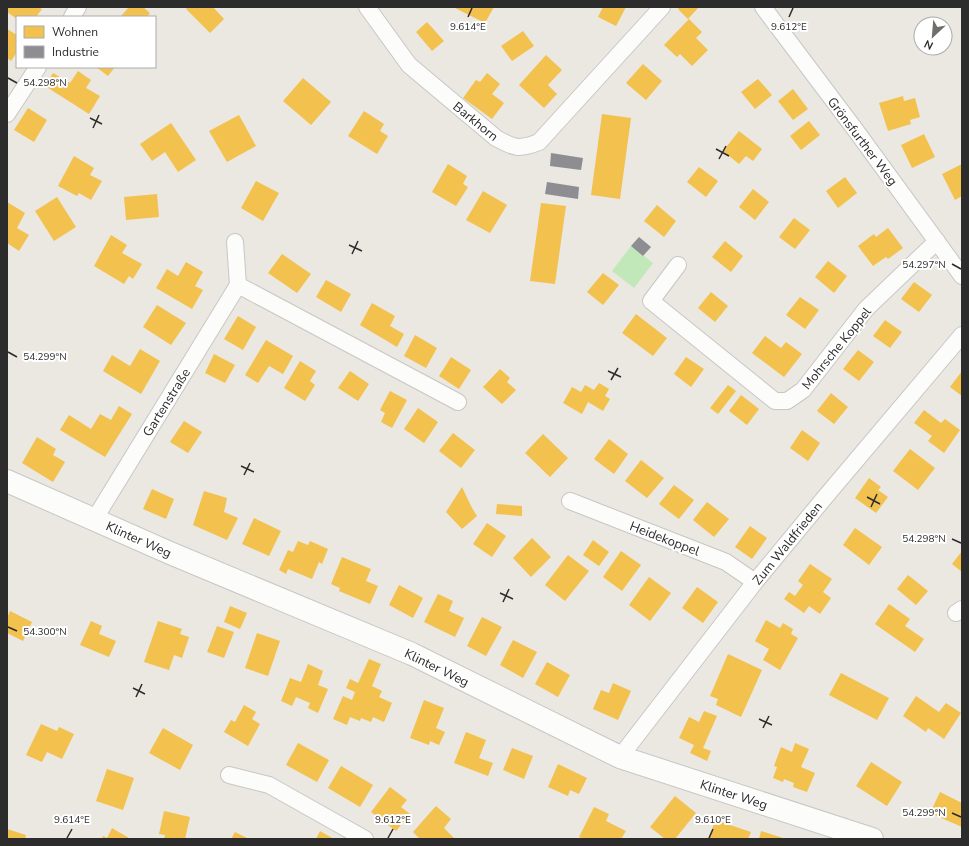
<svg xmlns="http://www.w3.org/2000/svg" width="969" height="846" viewBox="0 0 969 846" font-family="'Nunito Sans',sans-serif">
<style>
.green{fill:#c1e8b8}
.homes{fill:#f2c14e}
.industry{fill:#8d8d92}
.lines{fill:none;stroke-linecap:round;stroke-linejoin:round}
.street-casing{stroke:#c8c6c7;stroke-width:18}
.secondary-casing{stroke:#c8c6c7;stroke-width:24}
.street{stroke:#fcfcfa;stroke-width:16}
.secondary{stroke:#fcfcfa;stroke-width:22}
.ticks{fill:none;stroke:#2c2c2c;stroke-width:1.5}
.labels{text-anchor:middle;stroke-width:4;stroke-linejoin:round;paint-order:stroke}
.street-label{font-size:13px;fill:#2c2c2c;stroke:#fff}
.ticks-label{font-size:10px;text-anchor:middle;fill:#2c2c2c;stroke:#fff;stroke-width:4;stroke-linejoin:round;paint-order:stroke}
</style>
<rect width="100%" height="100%" fill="#eae8e1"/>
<path class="green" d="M631,246L653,263L634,288L612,271Z"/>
<path class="homes" d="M7,7H38L42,9L36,17H17V19L7,12Z
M129,7H143L150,13L147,17H120Z
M188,7H213L224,19L210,33L186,9Z
M453,7H494L485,23Z
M603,7H626L616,26L598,17Z
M680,7H699L688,19L678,9Z
M689,19L702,32L696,38L708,50L692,66L680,54L677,57L664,45Z
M427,22L444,41L432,51L416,32Z
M7,29L17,35V52L11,61L7,58Z
M523,31L534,46L512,61L501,46Z
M546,55L562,70L548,85L557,94L544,108L519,85Z
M643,64L662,81L646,100L626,83Z
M96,67H115L108,76Z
M78,71L91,80L86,88L100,96L89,114L45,86L53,73L70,83Z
M487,73L500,84L492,94L504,103L492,119L463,98L476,80L480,82Z
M303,78L331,102L311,125L283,101Z
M758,79L772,95L755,109L741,92Z
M793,89L808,109L793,120L778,101Z
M903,96L904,101L915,98L920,117L910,120L911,124L888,131L879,103Z
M28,108L47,120L34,142L14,130Z
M364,111L384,124L380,131L388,136L377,154L348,136Z
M602,114L631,118L620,199L591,195Z
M239,115L256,146L227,162L209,131Z
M809,121L820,135L801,150L790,136Z
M171,123L196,160L178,172L165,152L152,161L140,144Z
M739,131L762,149L753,161L746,156L739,164L723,151Z
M924,134L935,157L912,168L901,145Z
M74,156L94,168L90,175L102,181L91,200L79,193L77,196L58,186Z
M448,164L467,176L463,184L468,187L456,206L432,192Z
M962,164V196L955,200L942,174Z
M699,167L718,181L706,197L687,182Z
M845,177L857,193L838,208L826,191Z
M256,181L279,193L263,221L241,208Z
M753,189L769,202L755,220L739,207Z
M483,191L507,205L490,233L466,220Z
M157,194L159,217L126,220L124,197Z
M57,197L76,227L54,241L35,211Z
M7,202L25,213L17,228L29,235L19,251L7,243Z
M541,203L566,206L555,284L530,281Z
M657,205L676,221L664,237L644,221Z
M794,218L810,230L795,249L779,237Z
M888,228L903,248L888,259L886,257L873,266L858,246L874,234L876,237Z
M111,235L127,245L122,253L142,264L133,279L129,276L124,284L94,266Z
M725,241L743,256L731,272L712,257Z
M282,254L311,274L297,293L268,273Z
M828,261L847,276L834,293L815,277Z
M186,262L203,272L195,286L203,290L192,309L156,288L167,269L178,276Z
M603,273L619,285L603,305L587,292Z
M326,280L351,294L341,312L316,297Z
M914,282L932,295L919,312L901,299Z
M711,292L728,306L715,322L698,308Z
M800,297L819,310L805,329L786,315Z
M372,303L395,316L390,326L404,334L397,347L360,325Z
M157,305L186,323L171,345L143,327Z
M636,314L667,338L653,356L622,333Z
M238,316L256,327L243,350L224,339Z
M885,320L902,332L890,348L873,336Z
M415,335L437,348L426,368L404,356Z
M765,336L781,348L786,342L802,354L784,377L752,353Z
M266,340L293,356L283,374L269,366L258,383L245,375Z
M140,349L160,361L141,394L103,371L112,355L130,366Z
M858,350L874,362L859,381L843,369Z
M214,354L235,365L225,383L205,373Z
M451,357L471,370L459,389L439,376Z
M686,357L704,369L691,387L674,374Z
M300,361L316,371L310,381L315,385L305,401L284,388Z
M500,369L510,378L507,382L516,390L502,404L483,387Z
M350,371L369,384L358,401L338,388Z
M962,371V396L950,387Z
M599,383L609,389L605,396L610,399L603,411L588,402L582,414L563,403L572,387L581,392L585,385L594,390Z
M728,385L736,391L718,414L710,408Z
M390,391L407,400L392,428L381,422L385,413L380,410Z
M831,393L848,407L834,424L817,411Z
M741,395L759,409L747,425L729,411Z
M119,406L132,414L105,457L60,430L69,415L91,429L100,414L111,420Z
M418,408L438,422L424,443L404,429Z
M924,410L941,423L945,419L960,430L944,453L928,441L932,436L914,423Z
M184,421L202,432L188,453L170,442Z
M802,430L820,443L808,461L790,448Z
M453,433L475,450L461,468L439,451Z
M543,434L568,458L550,477L525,453Z
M37,437L56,449L53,455L65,462L53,482L22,463Z
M609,439L628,454L614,474L594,459Z
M910,449L935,468L918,490L893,471Z
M641,460L664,478L647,498L625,481Z
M869,478L881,487L878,490L888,497L876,513L855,498Z
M674,485L694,500L679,519L659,504Z
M462,487L472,508L477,516L462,529L446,512Z
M152,489L174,499L166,519L143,509Z
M204,491L227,498L224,512L238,518L227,540L193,525Z
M707,502L729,519L714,537L693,520Z
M497,504L522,506V516L496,514Z
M254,518L281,531L269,556L242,544Z
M487,523L506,536L492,557L473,544Z
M750,526L767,538L752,559L735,547Z
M855,528L882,547L869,565L843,545Z
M532,538L551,557L531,577L513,558Z
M593,540L609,552L599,566L583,555Z
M298,541L308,545L310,541L328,549L322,564L319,562L312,579L288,569L286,574L279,570L288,550L293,552Z
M621,551L641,565L622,591L603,577Z
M962,551V572L952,564Z
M568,555L589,571L565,601L545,585Z
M342,557L371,569L366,581L378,586L370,604L339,591L340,588L331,584Z
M810,564L832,579L823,592L831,598L820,614L809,606L804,613L784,599L789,592L795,596L803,585L798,581Z
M908,575L928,591L916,605L897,589Z
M649,577L671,593L650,621L629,605Z
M399,585L423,598L413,618L389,605Z
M697,587L718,602L703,623L682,608Z
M438,594L453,601L449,611L464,618L455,637L424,622Z
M889,604L910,619L905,626L924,639L915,652L875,624Z
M230,606L247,613L240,629L224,622Z
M10,611L32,622L23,641L7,633V618Z
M482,617L502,627L486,656L467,646Z
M766,620L780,628L783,623L793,629L791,634L798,638L780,670L763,660L769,649L755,641Z
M91,621L102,626L99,634L116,641L109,657L80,645Z
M158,621L182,629L180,634L189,637L182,658L174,655L169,670L144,662Z
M217,626L234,632L224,658L207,652Z
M257,633L280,641L268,676L245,668Z
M513,640L537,652L523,678L500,665Z
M728,654L762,670L741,717L716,705L718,699L710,696Z
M369,659L381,664L372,686L382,691L379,697L392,703L384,722L373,717L371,722L361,718L360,721L350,717L347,725L333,719L343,696L352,700L355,692L346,688L350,679L358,683Z
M547,662L570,675L558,697L535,684Z
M308,664L323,671L318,685L328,689L318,713L308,708L310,703L296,697L292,706L281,701L290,678L301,682Z
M841,673L889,698L877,720L829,695Z
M613,683L631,691L618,720L593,709L601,690L609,693Z
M916,696L939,712L946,703L961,713L944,739L928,728L926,732L903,716Z
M424,700L444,708L436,728L445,732L439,745L430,741L429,745L410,738Z
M244,705L256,712L252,719L260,724L248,746L224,732L231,720L235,722Z
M704,711L717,716L703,748L711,751L707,761L690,753L694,745L679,738L689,717L699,722Z
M41,724L57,731L59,727L74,734L62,759L47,752L42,762L26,755Z
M163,728L193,745L180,770L149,753Z
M466,732L486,740L479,758L493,763L488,776L454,763Z
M298,743L329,760L317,782L286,765Z
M795,743L809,749L801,767L815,773L807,792L793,787L794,783L784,779L783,782L773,778L777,767L774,766L781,747L792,752Z
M512,748L533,756L524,779L503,770Z
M871,762L902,782L887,806L856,786Z
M558,764L587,778L579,794L570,790L568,796L548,787Z
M341,766L373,785L360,807L328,788Z
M107,769L134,778L123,810L96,801Z
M390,787L407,800L401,807L410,814L396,831L371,812Z
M940,792L962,803V827L930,813Z
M675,796L696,813L675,839H665L650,827Z
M436,806L451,819L444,828L454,838L453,839H420L413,832Z
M594,807L609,814L606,821L626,831L621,839H584L579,837Z
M164,811L190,817L185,839H164L165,835L159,834Z
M715,820L751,832L748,839H709Z
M112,828L129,838V839H102L103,836L107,838Z
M7,829L26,835L25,839H7Z
M320,831L334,839H316Z
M761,831L786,839H759Z
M235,832L249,839H231Z"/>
<path class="industry" d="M551,153L583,158L581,170L550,166Z
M547,182L579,187L578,199L545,194Z
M639,237L651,247L643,256L631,246Z"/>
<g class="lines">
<g class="street-casing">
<path id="street" d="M367,7L409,65L496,138C514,148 519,150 539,142L662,7
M763,7L854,128L962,276
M72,17L78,7
M7,114L38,67
M235,242L238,285
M678,265L651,301L775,401H787L803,390L866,309L937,241
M570,501L726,562L755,582
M94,520L238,285L458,402
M956,613L962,609
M620,757L755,582L826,496L962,335
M229,775L269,785L365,839"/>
</g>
<g class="secondary-casing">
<path id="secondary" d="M7,481L170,553L412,654L620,757L872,839"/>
</g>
<use href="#street" class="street"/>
<use href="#secondary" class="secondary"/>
</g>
<path class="ticks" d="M468,17L472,8M789,17L793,8M8,78L17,83M90,118L102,124M93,128L99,115M716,149L729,156M719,159L726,146M349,245L362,251M352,254L358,241M952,264L961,269M8,352L17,357M608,371L621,377M611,380L618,368M241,466L254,472M244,475L250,463M867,497L880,504M871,507L877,494M952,539L961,543M500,593L513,599M503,602L509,589M8,627L17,631M133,688L145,694M136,697L142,684M759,719L772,725M763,728L769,716M952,813L961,817M67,838L72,829M388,838L393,829M709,838L713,829"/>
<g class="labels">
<g class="street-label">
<text transform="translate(476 121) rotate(39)" y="5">Barkhorn</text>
<text transform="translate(863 141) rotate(53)" y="5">Grönsfurther Weg</text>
<text transform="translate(836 348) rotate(-51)" y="5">Mohrsche Koppel</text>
<text transform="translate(166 402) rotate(-58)" y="5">Gartenstraße</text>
<text transform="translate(665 538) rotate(21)" y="5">Heidekoppel</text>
<text transform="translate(139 539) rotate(24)" y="5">Klinter Weg</text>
<text transform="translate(787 543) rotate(-51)" y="5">Zum Waldfrieden</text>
<text transform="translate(437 667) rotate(26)" y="5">Klinter Weg</text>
<text transform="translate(734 794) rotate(18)" y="5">Klinter Weg</text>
</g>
</g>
<g class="ticks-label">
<text x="468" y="30">9.614°E</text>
<text x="789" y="30">9.612°E</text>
<text x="45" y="86">54.298°N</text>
<text x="924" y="268">54.297°N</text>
<text x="45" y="360">54.299°N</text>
<text x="924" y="542">54.298°N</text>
<text x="45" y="635">54.300°N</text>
<text x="924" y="816">54.299°N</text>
<text x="72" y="823">9.614°E</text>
<text x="393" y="823">9.612°E</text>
<text x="713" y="823">9.610°E</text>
</g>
<rect width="969" height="846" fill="none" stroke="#2c2c2c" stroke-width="16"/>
<rect x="16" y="16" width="140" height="52" fill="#ffffff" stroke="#ababab"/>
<rect x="24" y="26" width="20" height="12" fill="#f2c14e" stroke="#ababab"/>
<text x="52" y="36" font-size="12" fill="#2c2c2c">Wohnen</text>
<rect x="24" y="46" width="20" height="12" fill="#8d8d92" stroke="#ababab"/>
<text x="52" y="56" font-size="12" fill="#2c2c2c">Industrie</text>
<g transform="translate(933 36) rotate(206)"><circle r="19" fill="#ffffff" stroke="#ababab"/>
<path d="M0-3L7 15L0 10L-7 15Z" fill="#6e6e6b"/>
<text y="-6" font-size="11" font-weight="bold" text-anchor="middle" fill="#2c2c2c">N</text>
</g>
</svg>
